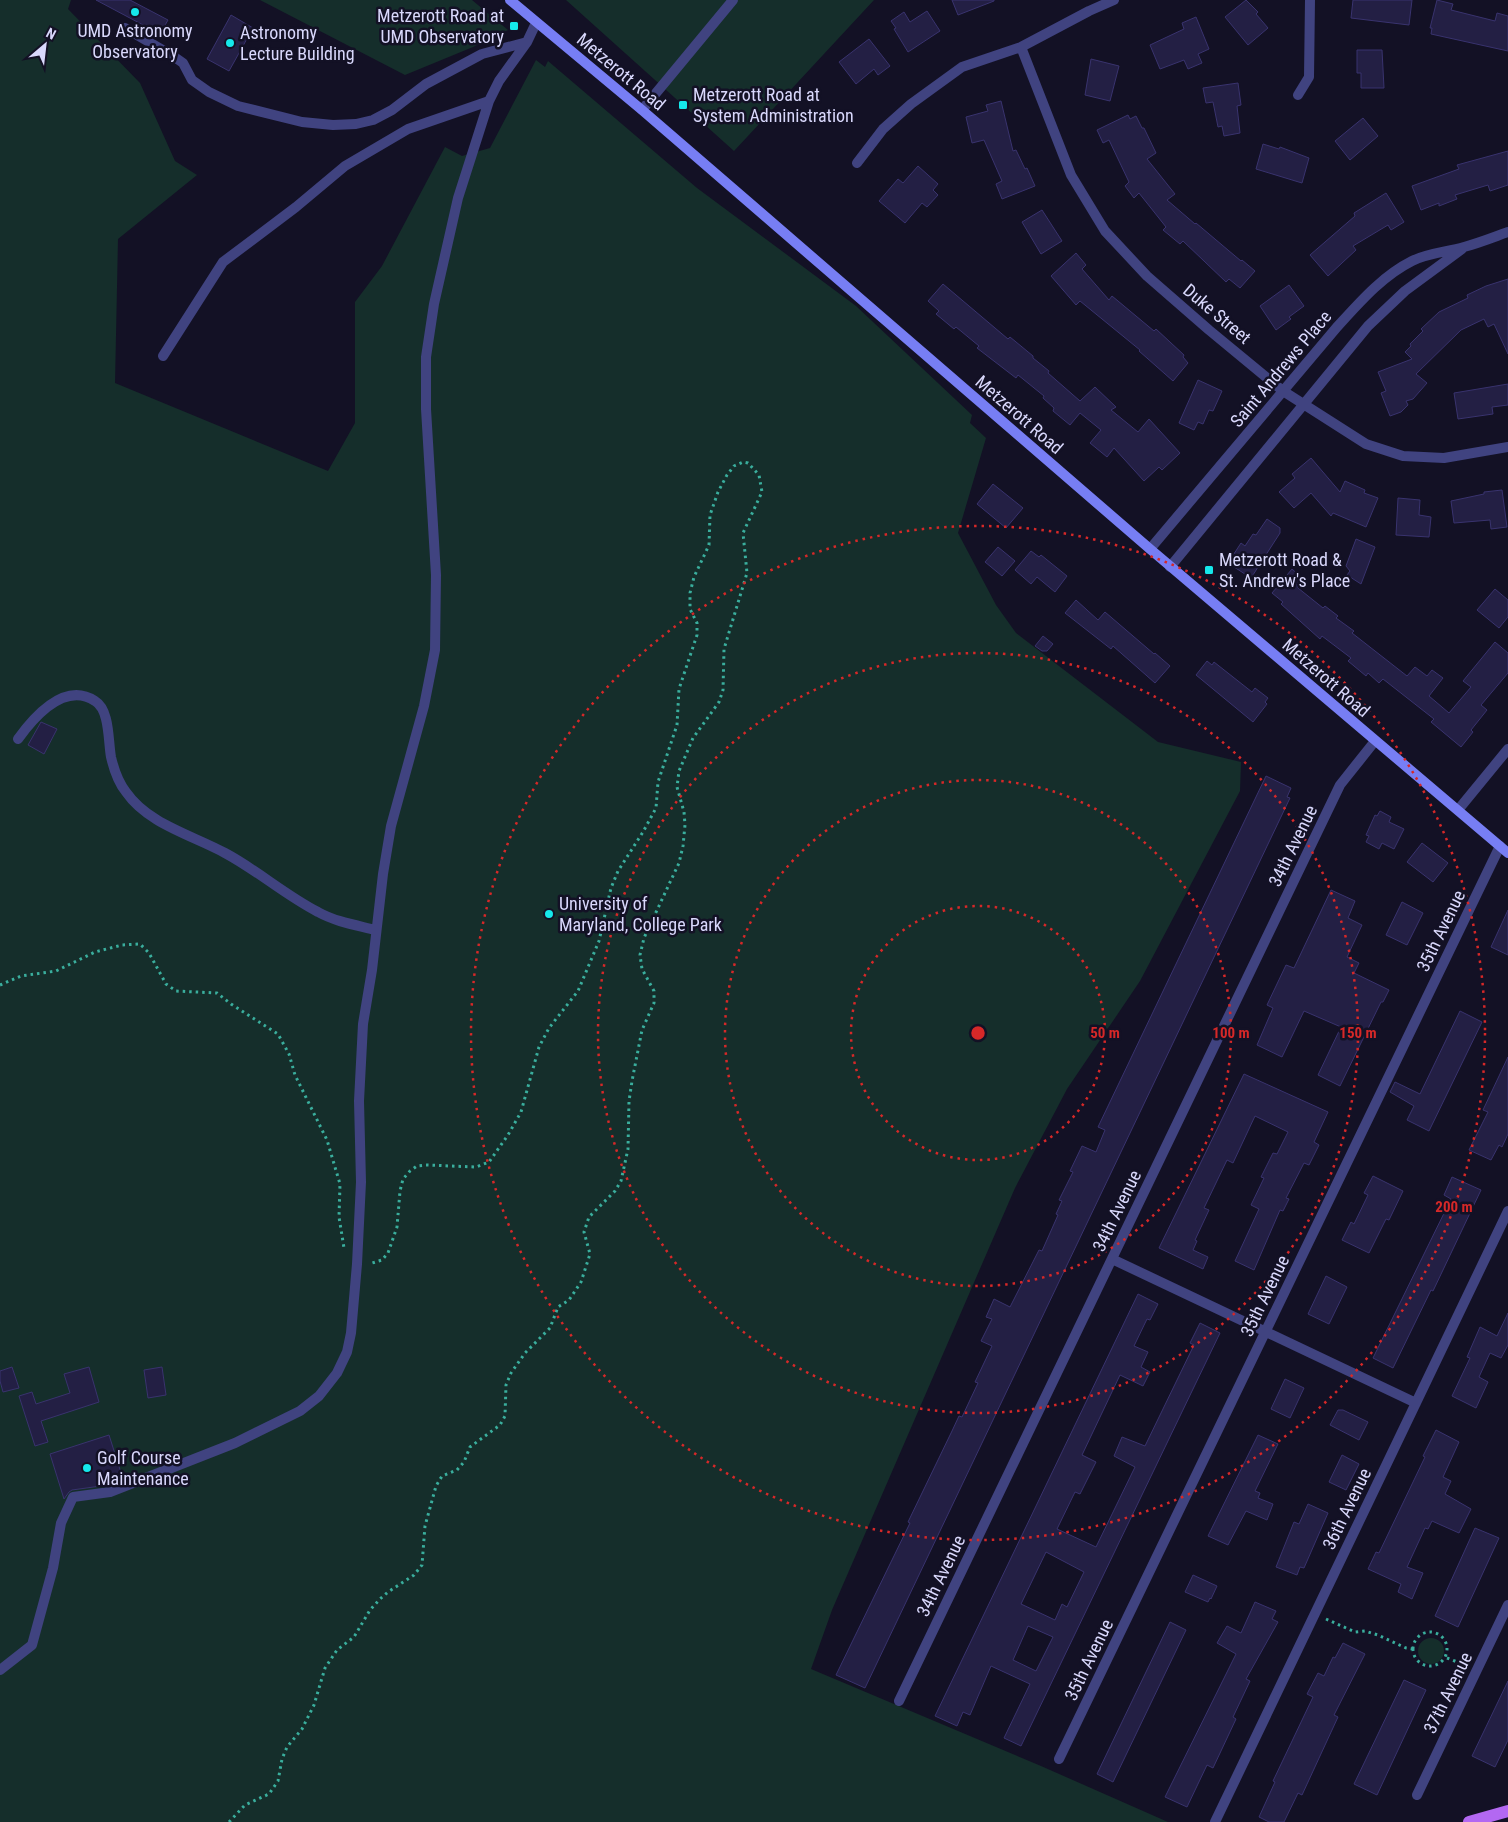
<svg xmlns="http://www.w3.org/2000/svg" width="1508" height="1822" viewBox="0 0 1508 1822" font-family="'Roboto Condensed',sans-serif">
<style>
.green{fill:#152e2b}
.building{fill:#231f44;stroke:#39336e;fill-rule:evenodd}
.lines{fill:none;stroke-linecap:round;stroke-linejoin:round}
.path{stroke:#3aae9d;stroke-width:3;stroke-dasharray:2.5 4;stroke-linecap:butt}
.lane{stroke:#404380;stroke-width:10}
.street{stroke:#404380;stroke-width:10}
.secondary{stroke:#777ef4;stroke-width:10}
.primary{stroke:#b368f2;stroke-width:12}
.ring{fill:none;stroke:#d62828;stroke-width:2.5;stroke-dasharray:2.5 5}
.poi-dot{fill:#15e8eb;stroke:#131125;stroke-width:2}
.labels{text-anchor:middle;stroke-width:5;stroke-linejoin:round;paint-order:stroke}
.poi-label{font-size:18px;fill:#d9d8fc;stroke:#131125;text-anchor:start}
.street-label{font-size:18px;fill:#d9d8fc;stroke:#131125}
.centre{fill:#d62828;stroke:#131125;stroke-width:2.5}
.ring-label{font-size:15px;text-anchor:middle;font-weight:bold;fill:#d62828;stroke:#131125;stroke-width:5;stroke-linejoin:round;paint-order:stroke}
</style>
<rect width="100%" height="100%" fill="#131125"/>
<path class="green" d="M0,0H71L68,9L140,83L175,161L197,175L118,239L115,383L328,471L355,423V302L382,266L445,147L462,156L490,148L536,60L545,67L548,61L697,188L856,306L972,415L970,423L986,438L958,533L996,605L1016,633L1158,742L1241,762L1240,791L1140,981L1067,1089L1015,1188L832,1610L811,1669L1041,1766L1168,1822H0Z
M260,0H472L508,30L473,47L405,75Z
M566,0H874L734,151Z
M1418 1651a13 13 0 1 1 26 0a13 13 0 1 1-26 0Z"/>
<path class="building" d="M96,0H130L168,20L160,34Z
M952,0H994V1L958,15Z
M1246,0L1258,12L1256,14L1268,28L1248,45L1225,17Z
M1353,0H1412L1409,25L1351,18Z
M1437,0L1453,4L1451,10L1495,21L1497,13L1508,16V51L1431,34L1432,28H1430Z
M927,11L940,31L908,52L894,29L896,28L891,21L904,12L910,22Z
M231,15L253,28L229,71L207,59Z
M1196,17L1209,49L1198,54L1202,63L1188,69L1184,60L1160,69L1150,45L1184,29L1182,23Z
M869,39L890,66L878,75L874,69L856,84L839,62Z
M1357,50H1382L1384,88H1361V73H1357Z
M1091,59L1119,66L1110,101L1085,95Z
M1238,83L1241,105L1237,106L1240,133L1224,136L1222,126L1218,127L1213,102L1206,103L1203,88Z
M1001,101L1013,151L1016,150L1025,169L1027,168L1035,186L1002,199L996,184L1002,181L984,140L972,143L966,117L988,111L986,105Z
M1128,115L1130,119L1136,116L1142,128H1144L1156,153L1147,159L1175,194L1167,200L1195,224L1196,223L1241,261L1242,260L1255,271L1240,288L1229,279L1226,282L1183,241L1180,244L1163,230L1166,227L1139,193L1134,198L1125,186L1129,182L1109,140L1103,143L1097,130Z
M1363,118L1378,136L1350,160L1335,141Z
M1263,144L1279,149L1280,147L1309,158L1302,183L1256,169Z
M1508,151V185L1490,191L1488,185L1455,195L1457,199L1439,206V203L1421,210L1412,186L1459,169L1457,165Z
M918,166L938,184L933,190L938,195L927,207L922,203L905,223L879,201L898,179L903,183Z
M1386,193L1404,222L1391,230L1388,225L1353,246L1356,250L1328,276L1310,255L1355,216L1354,213Z
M1042,210L1062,241L1041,254L1022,222Z
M1076,253L1086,265L1082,269L1109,300L1112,296L1154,331L1156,329L1184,355L1183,357L1188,363L1173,381L1139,351L1140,350L1080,301L1076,305L1051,276Z
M1508,279V354L1494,324L1488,327L1484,319L1461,330L1416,374L1427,383L1413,399L1406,401L1408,405L1401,412L1390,416L1381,393L1386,391L1378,372L1412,359L1405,352L1411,346L1410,344L1423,331L1421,329L1439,312L1468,298L1467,295L1486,286Z
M943,284L1008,339L1010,337L1033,356V358L1049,371L1048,373L1080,401L1095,387L1116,407L1111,410L1138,432L1149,419L1180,453L1162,470L1159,467L1144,481L1114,448L1107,457L1090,443L1101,430L1080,413L1070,425L1053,411L1054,408L1043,398L1044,396L1018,375L1016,378L977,348L979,346L956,327L954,329L936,314L939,311L928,301Z
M1289,285L1304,306L1289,317L1291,319L1276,330L1260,306Z
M1198,380L1222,391L1213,411L1209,410L1203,424L1198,422L1194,430L1179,423Z
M1508,384V405L1492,407L1493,414L1458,419L1454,393Z
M1311,458L1340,492L1345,481L1365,490L1364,493L1378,498L1366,527L1333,513L1331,516L1311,493L1294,508L1279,492L1295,478L1292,474Z
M993,484L1023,508L1006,528L977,504Z
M1502,490L1507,527L1491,529L1490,520L1454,523L1451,501L1484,494V492Z
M1398,498L1420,500L1419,515L1431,517L1429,537L1396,535Z
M1267,519L1280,528V533L1251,578L1228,563L1241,543L1245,546L1253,534L1256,535Z
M1356,539L1375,547L1361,584L1347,575L1350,571L1346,566Z
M998,547L1015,561L1002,576L985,562Z
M1031,551L1039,557L1041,555L1067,576L1055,592L1037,577L1031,584L1015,570Z
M1292,569L1302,578L1297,584L1298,588L1323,608L1325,606L1338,616L1336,618L1354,631L1352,633L1407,676L1415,667L1427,676L1432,670L1443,678L1429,696L1449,713L1471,687L1463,681L1495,642L1508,653V673L1481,705L1487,710L1471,730L1473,732L1461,747L1431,722L1434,719L1383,679L1379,683L1368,673L1366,676L1348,661L1351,658L1322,636L1320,639L1281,604L1283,602L1272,593Z
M1495,589L1508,600V617L1499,628L1477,610Z
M1076,600L1098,620L1105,612L1154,654L1155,653L1170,666L1155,683L1113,646L1111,649L1065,613Z
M1043,636L1053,644L1047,651H1042L1035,646Z
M1207,661L1212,665L1214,662L1252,692L1255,688L1268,698L1265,702L1267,704L1253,722L1196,675Z
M41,722L57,729L44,754L28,745Z
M1266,776L1291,788L1287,797L1290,798L865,1688L836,1675L910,1523L908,1522L952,1431L959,1416L962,1417L978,1383L975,1382L992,1346L981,1341L992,1319L986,1317L994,1299L1010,1307L1039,1250L1042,1251L1058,1215L1056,1214L1062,1201L1059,1200L1073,1172L1070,1171L1082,1146L1096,1152L1105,1130L1098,1127Z
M1380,811L1391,817L1389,822L1404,829L1394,849L1382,843L1379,849L1366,842L1369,836L1366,835L1375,815L1377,816Z
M1422,843L1448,863L1433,882L1407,862Z
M1331,890L1355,901L1348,918L1362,925L1347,957L1359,963L1354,973L1389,990L1383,1002H1381L1340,1086L1318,1075L1341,1027L1304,1011L1282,1057L1257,1045L1273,1008L1267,1005L1286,965L1294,968Z
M1402,902L1423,913L1407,945L1386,935Z
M1508,910V955L1491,947Z
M1460,1011L1482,1022L1429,1131L1407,1120L1414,1106L1390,1092L1395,1082L1420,1094Z
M1508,1057V1134L1502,1147L1499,1145L1491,1160L1469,1150L1488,1112L1483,1110Z
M1244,1074L1328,1112L1314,1142L1319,1145L1309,1165L1304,1163L1286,1198L1289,1199L1283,1211L1280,1210L1254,1270L1235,1261L1259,1209L1251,1205L1264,1178L1261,1177L1273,1153L1277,1154L1288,1132L1255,1116L1233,1163L1227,1160L1204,1208L1209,1210L1195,1240L1197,1241L1193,1250L1208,1257L1203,1269L1159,1248Z
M1373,1176L1403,1191L1389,1220L1386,1219L1369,1253L1342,1240L1351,1222L1354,1224L1368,1195L1364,1193Z
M1452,1177L1481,1190L1433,1291L1431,1290L1393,1368L1373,1358L1451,1199L1444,1195Z
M1326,1276L1347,1287L1329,1324L1308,1314Z
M1138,1294L1158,1304L1150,1320L1147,1319L1134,1346L1148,1352L1141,1367L1150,1372L1143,1386L1120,1375L1082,1455L1096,1462L1080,1494L1075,1492L1057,1529L1096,1547L1135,1467L1114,1456L1122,1437L1145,1446L1194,1345L1190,1343L1200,1323L1220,1333L1021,1746L1004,1738L1030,1684L991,1666L970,1715L963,1712L957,1726L935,1716ZM1046,1552L1084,1572L1067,1607L1062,1604L1055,1620L1021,1604ZM1028,1626L1053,1637L1036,1671L1013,1660Z
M1508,1313V1345L1501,1358L1490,1353L1479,1377L1488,1382L1476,1408L1452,1396L1470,1358L1467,1357L1480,1327L1497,1336Z
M12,1367L19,1388L3,1392L0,1381V1371Z
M89,1367L99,1402L41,1421L48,1442L35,1446L19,1396L32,1392L36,1404L70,1393L64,1374Z
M162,1367L166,1395L148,1398L144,1370Z
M1285,1379L1304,1388L1290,1418L1271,1409Z
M1338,1410H1343L1368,1422L1359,1440L1330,1425Z
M1436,1430L1459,1442L1443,1477L1451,1481L1445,1494L1471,1509L1459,1533L1432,1521L1428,1529L1425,1528L1407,1567L1423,1573L1412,1599L1398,1592L1401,1584L1368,1569L1376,1552L1379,1553L1425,1457L1423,1456Z
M109,1435L123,1479L108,1485L72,1490L69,1492L64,1499L50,1454Z
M1258,1435L1278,1444L1255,1491L1260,1493L1258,1498L1273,1504L1267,1520L1246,1511L1228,1545L1208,1536Z
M1342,1455L1359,1464L1346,1490L1329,1482Z
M1308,1504L1328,1513L1304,1568L1300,1567L1297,1575L1276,1567L1294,1522L1299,1524Z
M1475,1528L1499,1538L1458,1627L1435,1616Z
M1193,1575L1217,1586L1211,1599L1210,1598L1208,1602L1185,1592Z
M1255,1602L1276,1611L1272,1619L1278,1622L1246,1679L1250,1681L1233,1717L1236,1719L1213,1768L1207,1765L1187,1807L1165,1797L1236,1654L1217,1643L1227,1626L1241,1633Z
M1170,1622L1186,1630L1113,1782L1097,1774Z
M1343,1643L1365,1654L1334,1715L1338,1717L1302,1795L1298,1793L1284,1822H1269L1259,1817L1275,1782L1273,1781L1313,1697L1307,1694L1318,1673L1324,1676L1333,1657L1335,1658Z
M1404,1680L1426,1690L1377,1795L1354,1784Z
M1508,1681V1740L1495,1767L1472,1756Z"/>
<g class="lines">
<path class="path" d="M0,985L21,976L56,971L95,952L122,945L140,944L149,953L166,984L176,991L217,993L231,1004L278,1034L289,1054L295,1075L327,1140L340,1184L339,1217L344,1248
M1326,1619L1355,1632L1365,1631L1378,1635L1406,1648L1413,1649
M1413 1649a17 17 0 1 1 34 0a17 17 0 1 1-34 0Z
M1447,1658L1465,1665
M229,1822L245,1805L269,1794L278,1781L282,1759L287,1747L302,1729L314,1705L325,1668L337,1650L354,1637L370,1610L380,1599L388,1592L414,1575L422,1565L425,1526L436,1486L442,1476L457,1470L464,1462L470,1447L500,1425L505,1416L506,1385L511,1373L525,1353L550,1328L558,1307L569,1300L581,1282L590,1254L584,1232L589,1217L615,1191L621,1181L628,1149L629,1101L632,1081L642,1030L654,1003V991L642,969L640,955L644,938L679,863L683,846L685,825L684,812L677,787L679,771L693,738L719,702L723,690L724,649L747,573L743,533L762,492L759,475L748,463L743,462L734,466L727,475L718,492L710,515L709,545L694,577L690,593V609L697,623V635L679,689L677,725L658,782L656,808L643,832L618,871L611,888L599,941L578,991L549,1028L539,1047L521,1112L508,1135L489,1162L476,1167L426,1165L417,1166L410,1171L403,1179L400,1191L397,1227L388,1253L382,1260L369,1264"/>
<path class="lane" d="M125,28L173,56L183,63L192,80L209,92L238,106L302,122L333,125L356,124L373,120L392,110L426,84L482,54L527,42
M642,110L733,0
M163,356L223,262L296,207L345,166L408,129L489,101
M18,739C34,717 64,681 95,701C110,710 108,741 111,757C114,770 118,782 126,792C148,824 192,835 225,853C257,870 285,895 318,912C336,922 356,925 376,930
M0,1670L32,1645L53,1568L61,1523L73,1497L110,1492L235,1443L300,1411L319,1396L337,1373L347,1352L351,1333L357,1264L361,1182L359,1101L363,1024L372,970L383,874L391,826L424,706L435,650L436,575L426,409V357L434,304L458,198L489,101L499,81L527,42L536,23"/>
<path class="street" d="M1021,47L1071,175L1105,231L1147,276L1209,330L1283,391L1366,444L1403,456L1444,458L1508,447
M1298,95L1309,77L1310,0
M857,163L883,129L911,104L962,67L1021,47L1089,11L1114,0
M1150,549L1337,327C1359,303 1382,276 1412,261C1428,253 1447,252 1464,247C1479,243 1494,237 1508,232
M1170,567L1368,326L1405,291L1462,249
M1458,810L1508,749
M1112,1259L1416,1403
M899,1701L1340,785L1375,741
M1059,1759L1500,846
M1417,1795L1508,1605
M1215,1822L1508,1211"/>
<path class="secondary" d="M510,0L642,110L1150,549L1508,853"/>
<path class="primary" d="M1469,1822L1508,1811"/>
</g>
<g class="ring">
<circle cx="978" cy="1033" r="127"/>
<circle cx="978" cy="1033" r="253"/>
<circle cx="978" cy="1033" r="380"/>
<circle cx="978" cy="1033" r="507"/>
</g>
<g class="poi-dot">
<circle cx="135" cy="12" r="5"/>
<rect x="509" y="21" width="10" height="10" rx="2.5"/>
<circle cx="230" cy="43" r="5"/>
<rect x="678" y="100" width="10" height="10" rx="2.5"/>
<rect x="1204" y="565" width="10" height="10" rx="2.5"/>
<circle cx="549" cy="914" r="5"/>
<circle cx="87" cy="1468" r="5"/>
</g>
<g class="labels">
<g class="poi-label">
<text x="504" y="22" text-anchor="end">Metzerott Road at<tspan x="504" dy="21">UMD Observatory</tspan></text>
<text x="135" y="37" text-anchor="middle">UMD Astronomy<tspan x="135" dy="21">Observatory</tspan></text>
<text x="240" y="39">Astronomy<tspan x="240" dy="21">Lecture Building</tspan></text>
<text x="693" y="101">Metzerott Road at<tspan x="693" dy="21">System Administration</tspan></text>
<text x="1219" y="566">Metzerott Road &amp;<tspan x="1219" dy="21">St. Andrew's Place</tspan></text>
<text x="559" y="910">University of<tspan x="559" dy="21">Maryland, College Park</tspan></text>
<text x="97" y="1464">Golf Course<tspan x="97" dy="21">Maintenance</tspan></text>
</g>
<g class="street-label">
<text transform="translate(621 72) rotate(40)" y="6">Metzerott Road</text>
<text transform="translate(1217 314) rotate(40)" y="6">Duke Street</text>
<text transform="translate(1281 369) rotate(-50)" y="6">Saint Andrews Place</text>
<text transform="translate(1019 415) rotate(41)" y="6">Metzerott Road</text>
<text transform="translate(1326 678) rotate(41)" y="6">Metzerott Road</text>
<text transform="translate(1293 846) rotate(-64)" y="6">34th Avenue</text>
<text transform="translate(1441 931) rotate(-64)" y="6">35th Avenue</text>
<text transform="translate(1117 1211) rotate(-64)" y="6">34th Avenue</text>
<text transform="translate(1265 1296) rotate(-64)" y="6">35th Avenue</text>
<text transform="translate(1347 1509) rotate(-64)" y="6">36th Avenue</text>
<text transform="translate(941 1576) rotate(-64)" y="6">34th Avenue</text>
<text transform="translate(1089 1660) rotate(-64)" y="6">35th Avenue</text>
<text transform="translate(1448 1693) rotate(-64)" y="6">37th Avenue</text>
</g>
</g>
<circle cx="978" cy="1033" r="8" class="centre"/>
<g class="ring-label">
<text x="1105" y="1038">50 m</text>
<text x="1231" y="1038">100 m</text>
<text x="1358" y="1038">150 m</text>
<text x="1454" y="1212">200 m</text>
</g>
<g transform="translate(45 45) rotate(28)" stroke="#131125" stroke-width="4" paint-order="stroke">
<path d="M0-4L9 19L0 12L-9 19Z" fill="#d9d8fc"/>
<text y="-8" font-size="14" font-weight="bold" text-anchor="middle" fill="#d9d8fc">N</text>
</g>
</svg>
